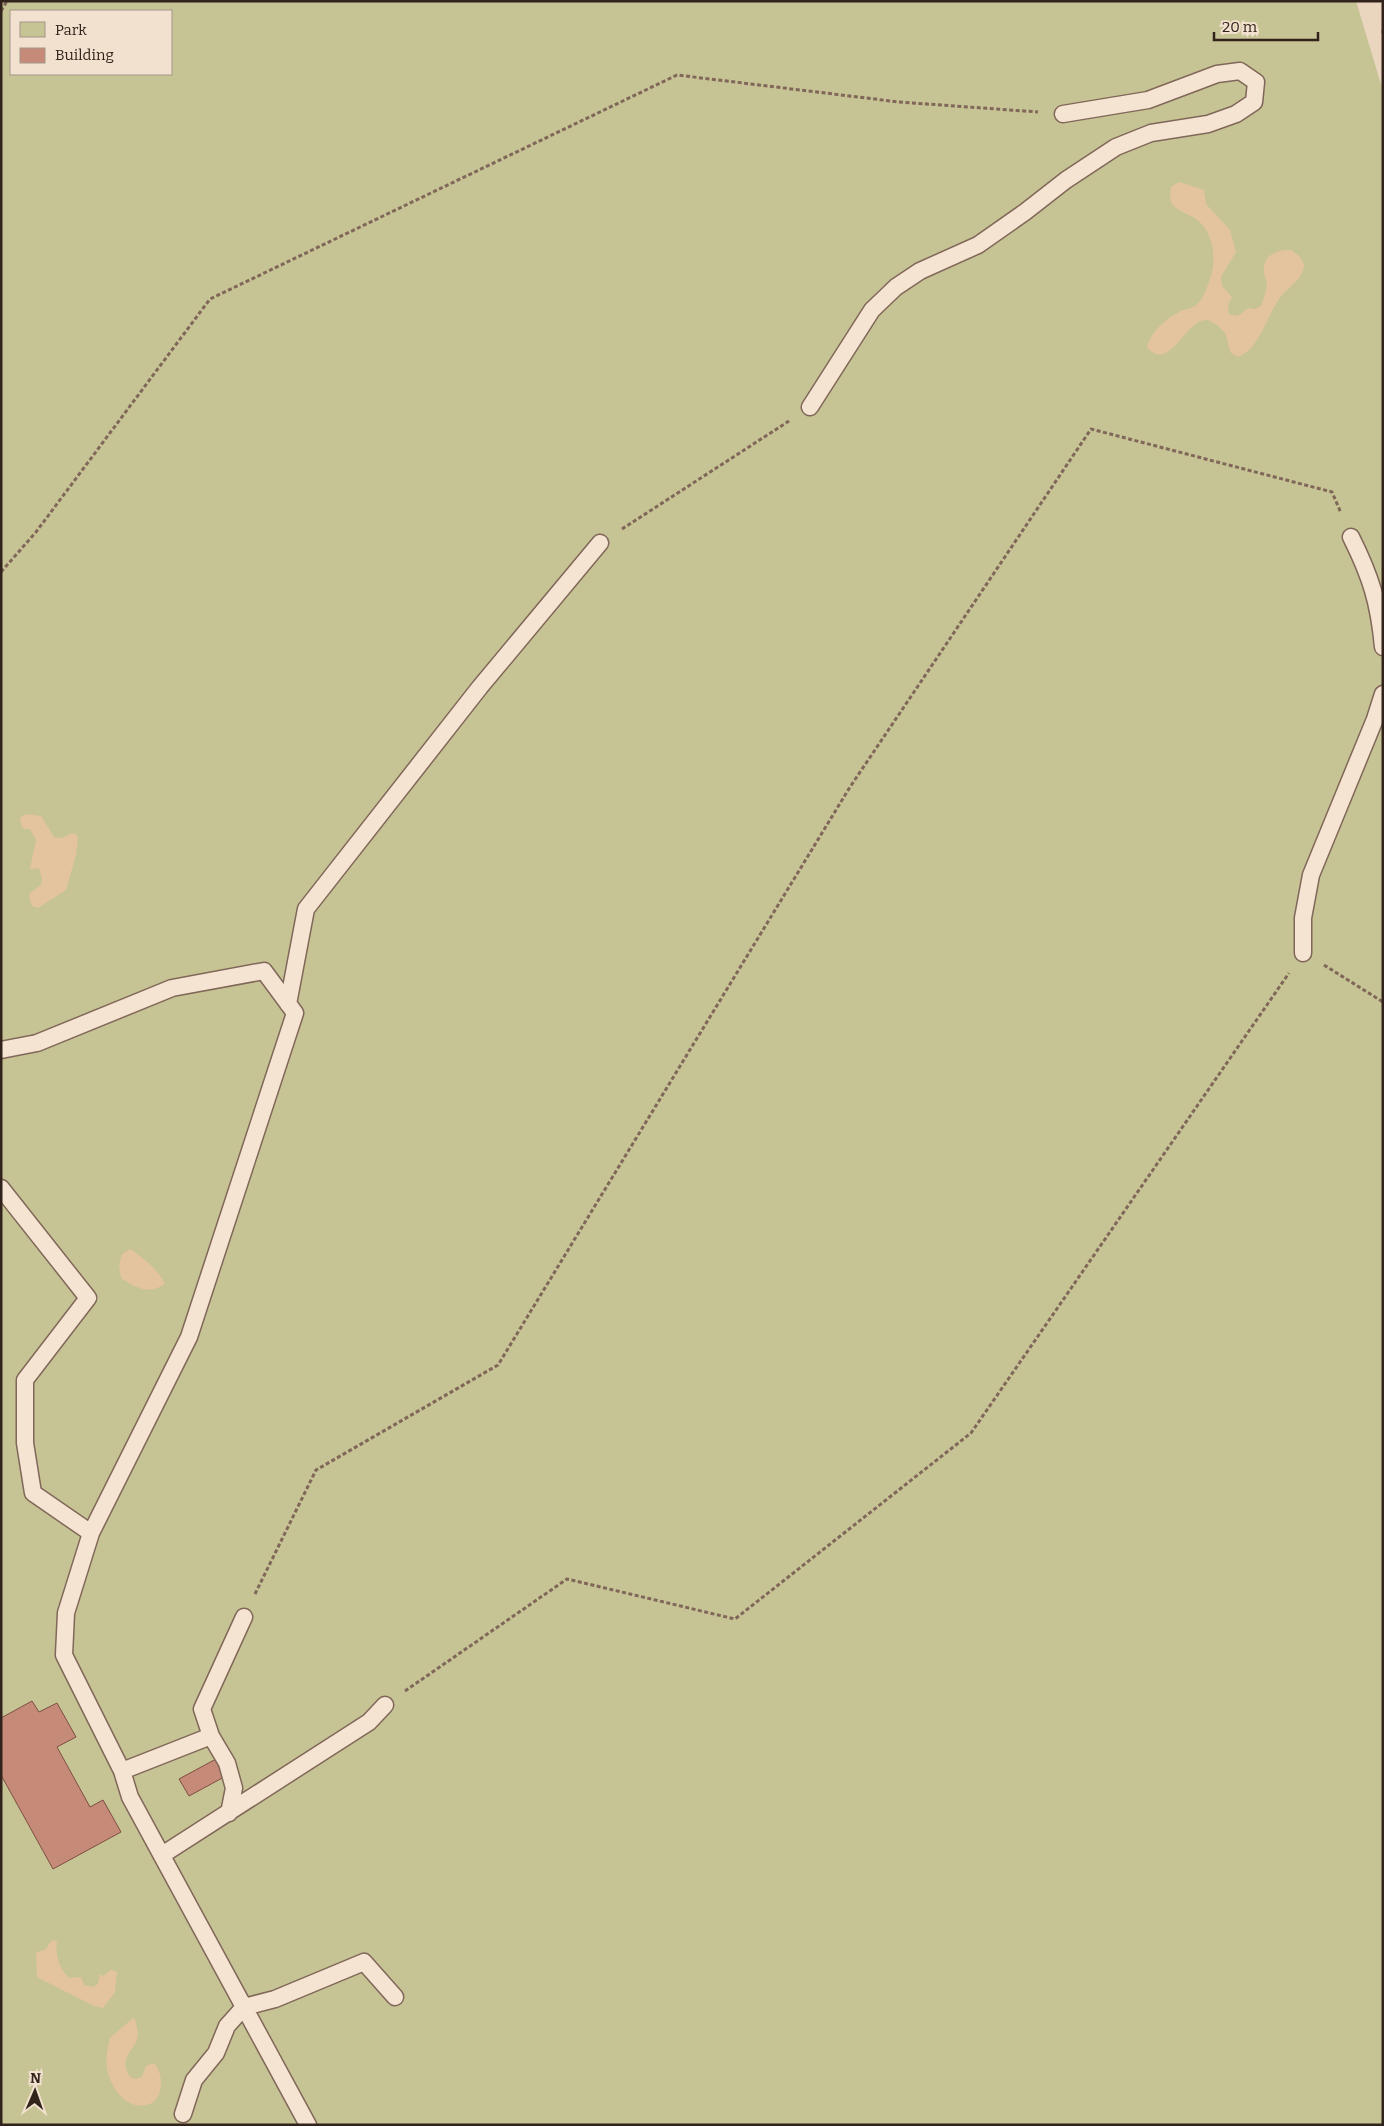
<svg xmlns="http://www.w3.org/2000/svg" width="1384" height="2126" viewBox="0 0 1384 2126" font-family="Bitter,serif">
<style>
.green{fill:#c6c394;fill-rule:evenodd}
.sand{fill:#e4c49e}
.building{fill:#c58a78;stroke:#7e4e41}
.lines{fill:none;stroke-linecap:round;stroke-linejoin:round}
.lane-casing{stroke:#816759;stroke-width:19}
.path{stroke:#816759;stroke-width:3;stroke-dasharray:4 2.5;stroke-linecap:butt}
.lane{stroke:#f5e4d1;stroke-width:16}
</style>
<rect width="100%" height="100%" fill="#ead5bf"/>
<path class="green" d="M1,1H1356L1383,91V2125H1ZM11,11H171V74H11Z"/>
<path class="sand" d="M1179,182L1204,190L1206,204L1230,230L1236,252L1221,277L1222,286L1232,297L1228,305L1229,314L1238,316L1248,308L1255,309L1261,306C1263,299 1266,293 1267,286C1267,281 1264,276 1264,271C1263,254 1279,249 1292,250C1296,254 1303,258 1304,265C1304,276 1292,285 1284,293C1267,311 1262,348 1238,357L1231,353C1228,347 1228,341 1226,335C1224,330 1217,325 1212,322C1188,308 1172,377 1147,347C1151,331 1167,318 1181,311C1185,309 1191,309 1195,306C1204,300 1209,282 1212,272C1216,254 1212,230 1196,219C1189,214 1179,212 1173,205C1169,200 1170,193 1171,187Z
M26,814L41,816L54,837L62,838L73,833L78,836L76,855L66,890L38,908L32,906L29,896L31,892L41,885L42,879L39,868L30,869L36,840L30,829H24L21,825L20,818Z
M131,1249C145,1260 157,1268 165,1284C149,1295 136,1288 121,1278L119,1266L122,1254Z
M54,1940L57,1942C55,1956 59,1968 69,1978L81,1977L84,1985L93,1987L98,1984L100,1974L103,1976L111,1970L117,1972L115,1992L103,2008L94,2006L37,1977L36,1953L46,1949L51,1941Z
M133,2018L135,2019C136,2023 138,2032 138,2035C136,2051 117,2056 130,2077L136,2079L142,2077L146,2066L154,2063C164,2074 165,2101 146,2105C126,2110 110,2086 107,2069C105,2058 108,2048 110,2038Z"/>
<path class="building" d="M32,1701L39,1712L57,1703L76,1737L57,1747L90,1807L103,1800L121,1832L53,1869L1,1775V1718Z
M216,1759L226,1776L189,1796L179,1779Z"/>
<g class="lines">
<g class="lane-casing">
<path id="lane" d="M810,407L872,310L896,287L920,271L978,245L1025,212L1066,180L1116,147L1151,133L1208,124L1236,114L1254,102L1256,82L1240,71L1217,74L1148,100L1063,114
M1351,537C1371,577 1379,603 1383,647
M1303,953V918L1311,875L1375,719L1383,694
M288,1004L306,909L480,687L600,543
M1,1050L37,1043L172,988L264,971L295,1013L189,1337L91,1533L66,1613L64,1655L122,1771L130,1797L308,2125
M1,1188L88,1298L25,1380V1443L33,1493L91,1533
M122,1771L211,1736
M229,1813L234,1788L227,1763L211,1736L202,1709L244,1617
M162,1855L369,1722L385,1705
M183,2114L194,2080L216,2053L227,2026L244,2007L275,1999L364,1962L395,1997"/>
</g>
<path class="path" d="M1,11L7,1
M1383,30V33
M622,529L789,421
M1,572L36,532L210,299L677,75L899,102L1038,112
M1324,965L1383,1002
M255,1594L316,1470L498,1365L850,787L1091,429L1332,492L1341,513
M405,1691L567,1579L735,1619L971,1433L1289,973"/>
<use href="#lane" class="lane"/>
</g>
<rect width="1384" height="2126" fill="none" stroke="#31231c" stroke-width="5"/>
<rect x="10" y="10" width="162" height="65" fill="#f2e1ce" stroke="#a59587"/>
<rect x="20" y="22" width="25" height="15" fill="#c6c394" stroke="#a59587"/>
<text x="55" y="35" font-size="15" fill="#31231c">Park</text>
<rect x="20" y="48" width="25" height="15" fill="#c58a78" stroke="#a59587"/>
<text x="55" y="60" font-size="15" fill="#31231c">Building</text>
<g transform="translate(35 2091) rotate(2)" stroke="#f2e1ce" stroke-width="4" paint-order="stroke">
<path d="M0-4L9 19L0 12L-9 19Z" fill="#31231c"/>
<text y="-8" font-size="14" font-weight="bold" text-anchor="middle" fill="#31231c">N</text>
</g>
<path d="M1214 32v8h104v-8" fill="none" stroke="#31231c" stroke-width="2.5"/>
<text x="1222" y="32" font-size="15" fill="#31231c" stroke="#f2e1ce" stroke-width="4" paint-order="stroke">20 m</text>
</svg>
